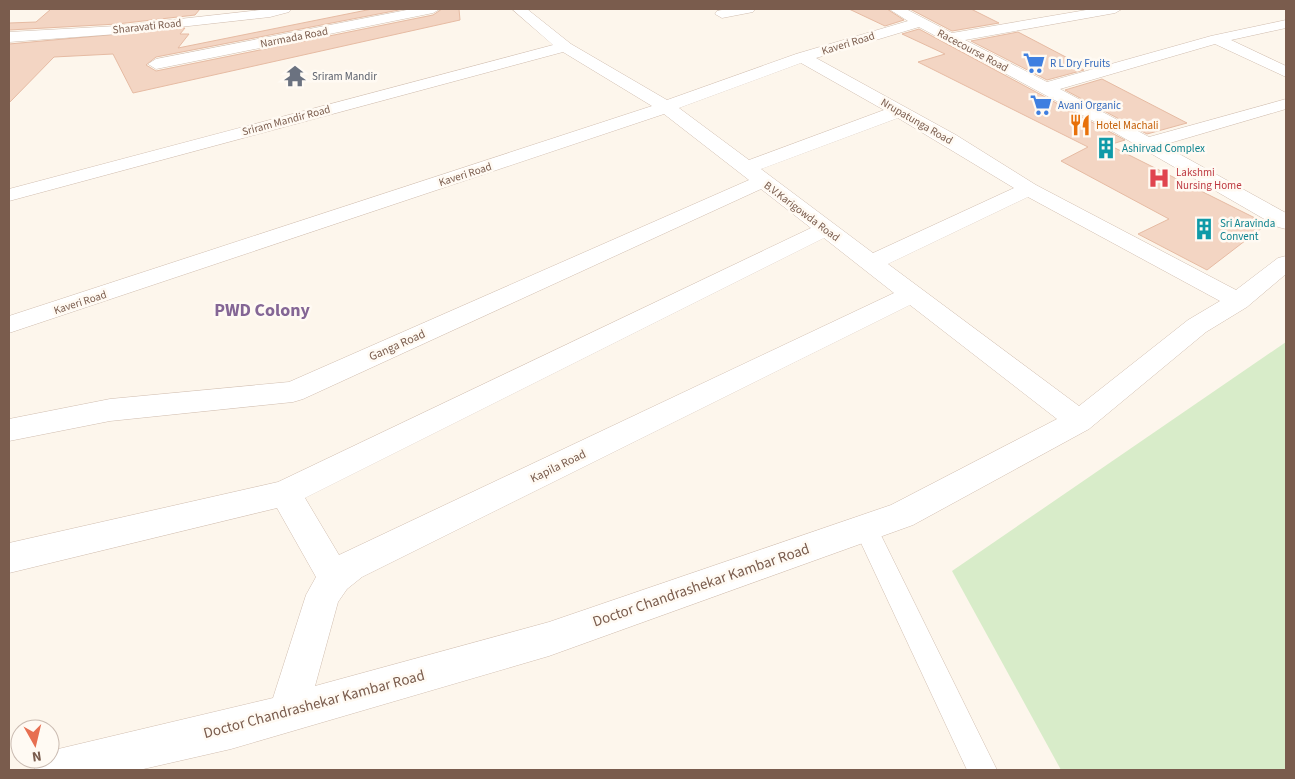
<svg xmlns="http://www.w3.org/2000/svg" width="1295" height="779" viewBox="0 0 1295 779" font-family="'Source Sans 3',sans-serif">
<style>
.green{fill:#d8ecc9}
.building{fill:#f3d5c3;stroke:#e6bba3}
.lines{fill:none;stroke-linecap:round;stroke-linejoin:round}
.lane-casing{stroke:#d1beb0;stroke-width:1}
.street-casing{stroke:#d1beb0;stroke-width:1}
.lane{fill:#fff;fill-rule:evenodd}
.street{fill:#fff;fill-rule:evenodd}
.labels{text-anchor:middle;stroke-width:5;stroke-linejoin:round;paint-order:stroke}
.far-street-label{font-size:11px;fill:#7a5c4d;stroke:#fffaf3}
.far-shop-label{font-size:11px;fill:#366cbe;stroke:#fffaf3;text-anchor:start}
.far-worship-label{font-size:11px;fill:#5b616d;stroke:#fffaf3;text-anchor:start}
.far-food-label{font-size:11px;fill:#c56008;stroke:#fffaf3;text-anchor:start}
.far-culture-label{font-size:11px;fill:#0d838f;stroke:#fffaf3;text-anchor:start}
.far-health-label{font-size:11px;fill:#be3a42;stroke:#fffaf3;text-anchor:start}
.street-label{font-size:12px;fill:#7a5c4d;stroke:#fffaf3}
.near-street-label{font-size:15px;fill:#7a5c4d;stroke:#fffaf3}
.district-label{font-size:18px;font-weight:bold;fill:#846695;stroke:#fffaf3}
</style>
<rect width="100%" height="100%" fill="#fdf6ec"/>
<path class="green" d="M1286,342V770H1061L952,571Z"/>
<path class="building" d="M51,9H200L195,15L117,24L9,30V23L36,22Z
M372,9H404L156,57L146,65L156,71L433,15L442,9H459L460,20L133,93L113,54L54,57L9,103V44L185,28L180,34H189L178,48Z
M849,9H887L904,20L885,26Z
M910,9H971L999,23L952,31Z
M919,29L1125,140L1109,145L1267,224L1207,270L1138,234L1169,219L1061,161L1088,147L918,62L945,54L902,34Z
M1018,32L1081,65L1077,66L1084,70L1047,80L971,41Z
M1102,79L1187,123L1147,134L1065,90Z"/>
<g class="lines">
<g class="lane-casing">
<path id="lane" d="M866,518L874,521L997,770H967L854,528L858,521Z"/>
</g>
<g class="street-casing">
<path id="street" d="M269,9H291L289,12L270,17L117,34L9,42V32L117,26Z
M412,9H440L433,13L156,69L148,64L156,59Z
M512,9H527L571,44L667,100L796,54L908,21L889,9H906L952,33L1092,9H1122L1115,13L965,40L1047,82L1211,36L1286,20V28L1231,40L1286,66V77L1215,44L1060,89L1149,137L1286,99V109L1163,145L1286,213V229L1278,227L1112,131L919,27L816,58L956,135L1036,185L1236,290L1278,258L1286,256V274L1247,307L1206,332L1089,429L913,525L549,656L231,749L139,770H34L38,759H50V751L54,750L273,698L306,595L316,577L277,508L9,573V543L278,482L811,228L761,189L303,399L293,402L110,421L9,441V419L110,399L289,382L749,180L664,114L9,333V316L652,106L563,52L9,201V189L553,45ZM801,63L884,110L749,160L679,108ZM898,118L1014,188L873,253L761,169ZM1028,197L1220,301L1188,320L1079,406L888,264ZM824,238L894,293L339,555L305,498ZM910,305L1057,419L891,505L549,622L315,686L338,602L347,589L362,577Z
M727,9H755L753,12L722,18L715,14L717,11Z"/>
</g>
<use href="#lane" class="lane"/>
<use href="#street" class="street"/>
</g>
<defs>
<g id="supermarket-bare" transform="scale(1.725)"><path d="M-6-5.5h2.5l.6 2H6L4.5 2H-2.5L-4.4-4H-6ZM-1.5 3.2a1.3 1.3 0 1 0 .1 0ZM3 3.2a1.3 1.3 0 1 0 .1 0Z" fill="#3f7fe0" stroke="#fffaf3" stroke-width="2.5" paint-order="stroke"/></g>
<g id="temple-bare" transform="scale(1.725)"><path d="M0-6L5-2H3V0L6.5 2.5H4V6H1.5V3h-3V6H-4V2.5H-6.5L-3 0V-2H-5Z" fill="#6b7280" stroke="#fffaf3" stroke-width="2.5" paint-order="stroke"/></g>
<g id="restaurant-bare" transform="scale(1.725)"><path d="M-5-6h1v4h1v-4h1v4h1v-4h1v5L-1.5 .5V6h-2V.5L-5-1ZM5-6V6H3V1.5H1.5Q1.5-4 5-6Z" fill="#e8710a" stroke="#fffaf3" stroke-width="2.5" paint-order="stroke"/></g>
<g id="building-bare" transform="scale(1.725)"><path d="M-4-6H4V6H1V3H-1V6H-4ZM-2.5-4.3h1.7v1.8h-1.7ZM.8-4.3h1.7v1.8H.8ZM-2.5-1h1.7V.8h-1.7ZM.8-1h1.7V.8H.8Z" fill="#0f9aa8" stroke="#fffaf3" stroke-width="2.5" paint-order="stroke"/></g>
<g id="hospital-bare" transform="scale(1.725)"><path d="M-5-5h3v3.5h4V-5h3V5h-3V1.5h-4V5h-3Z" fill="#e0444e" stroke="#fffaf3" stroke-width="2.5" paint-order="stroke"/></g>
</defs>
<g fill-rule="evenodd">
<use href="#supermarket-bare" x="1034" y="63"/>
<use href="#temple-bare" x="295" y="76"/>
<use href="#supermarket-bare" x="1041" y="105"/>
<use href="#restaurant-bare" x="1080" y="125"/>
<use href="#building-bare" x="1106" y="148"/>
<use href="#hospital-bare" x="1159" y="178"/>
<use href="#building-bare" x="1204" y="229"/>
</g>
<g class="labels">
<g class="far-street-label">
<text transform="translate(147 26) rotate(-6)" y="4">Sharavati Road</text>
<text transform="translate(294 37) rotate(-11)" y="4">Narmada Road</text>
<text transform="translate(848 43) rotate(-17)" y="4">Kaveri Road</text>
<text transform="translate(973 50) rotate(28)" y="4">Racecourse Road</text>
<text transform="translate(286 120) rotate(-15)" y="4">Sriram Mandir Road</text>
<text transform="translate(917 121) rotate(30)" y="4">Nrupatunga Road</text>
<text transform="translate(465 174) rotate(-18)" y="4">Kaveri Road</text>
<text transform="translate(802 211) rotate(37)" y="4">B.V.Karigowda Road</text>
<text transform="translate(80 302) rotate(-18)" y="4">Kaveri Road</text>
</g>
<g class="far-shop-label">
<text x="1050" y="67">R L Dry Fruits</text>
<text x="1058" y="109">Avani Organic</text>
</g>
<g class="far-worship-label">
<text x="312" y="80">Sriram Mandir</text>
</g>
<g class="far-food-label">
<text x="1096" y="129">Hotel Machali</text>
</g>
<g class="far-culture-label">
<text x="1122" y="152">Ashirvad Complex</text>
<text x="1220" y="227">Sri Aravinda<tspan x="1220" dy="13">Convent</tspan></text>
</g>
<g class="far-health-label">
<text x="1176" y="176">Lakshmi<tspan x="1176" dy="13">Nursing Home</tspan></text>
</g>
<g class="street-label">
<text transform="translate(397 345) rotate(-24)" y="4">Ganga Road</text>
<text transform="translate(558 466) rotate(-26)" y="4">Kapila Road</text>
</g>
<g class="near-street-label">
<text transform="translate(701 585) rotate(-19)" y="5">Doctor Chandrashekar Kambar Road</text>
<text transform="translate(314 704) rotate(-15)" y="5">Doctor Chandrashekar Kambar Road</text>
</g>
<g class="district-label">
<text x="262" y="316">PWD Colony</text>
</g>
</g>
<rect width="1295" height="779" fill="none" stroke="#7a5c4d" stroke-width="20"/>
<g transform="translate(35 744) rotate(172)"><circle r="24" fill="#fffaf3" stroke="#cabbb1"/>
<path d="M0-4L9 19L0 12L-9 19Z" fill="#e76f51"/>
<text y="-8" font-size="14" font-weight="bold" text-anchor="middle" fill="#7a5c4d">N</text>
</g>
</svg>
